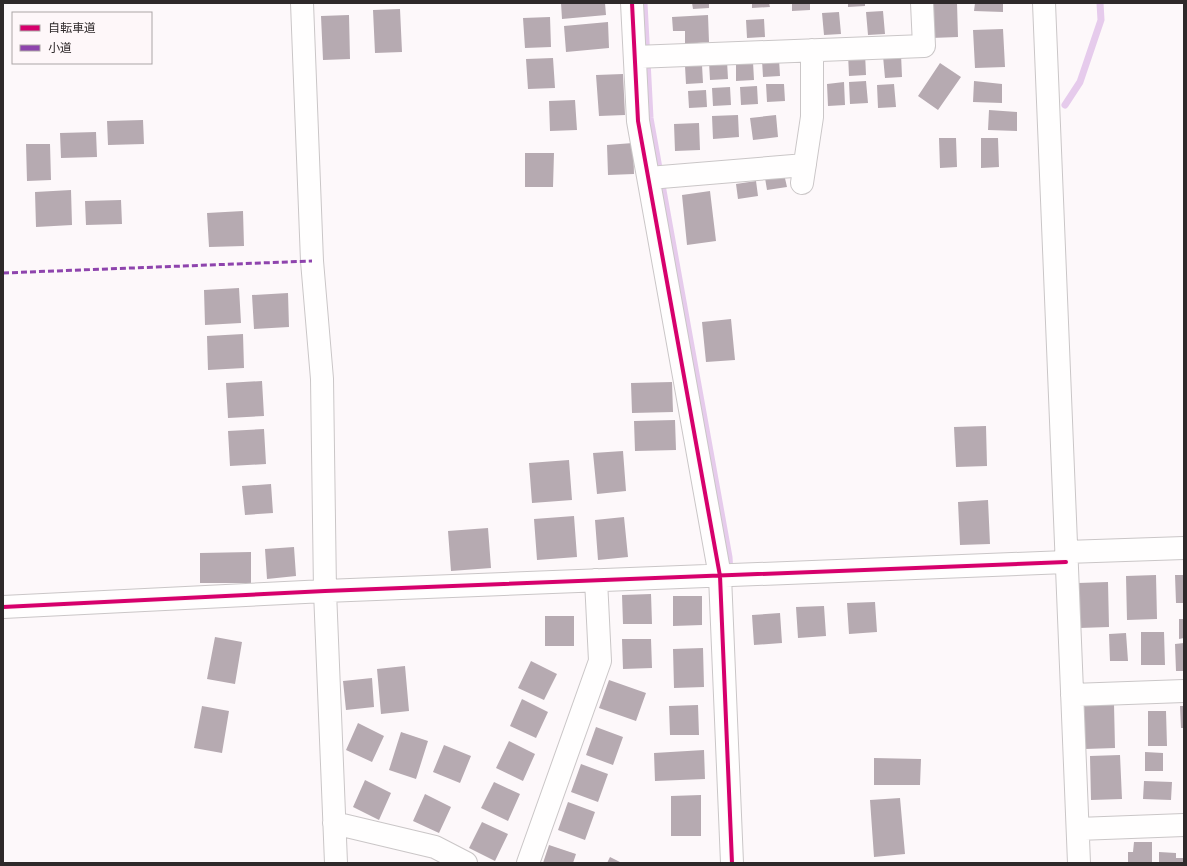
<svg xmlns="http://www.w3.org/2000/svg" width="1187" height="866" viewBox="0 0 1187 866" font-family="'PT Sans Narrow','Noto Sans JP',sans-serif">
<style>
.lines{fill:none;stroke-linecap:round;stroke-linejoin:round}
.stream{stroke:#e6cbec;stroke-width:7}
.building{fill:#b6aab1}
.minor-casing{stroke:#cac6c7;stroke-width:24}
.minor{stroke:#fffefe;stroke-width:22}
.quiet{stroke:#8e44ad;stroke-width:3;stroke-dasharray:6 3;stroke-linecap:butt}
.cycleway-casing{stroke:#fef7f9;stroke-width:6}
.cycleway{stroke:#d6006c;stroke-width:4}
</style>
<rect width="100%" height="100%" fill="#fdf8fa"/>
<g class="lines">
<path class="stream" d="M644,3L650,118L729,557L730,573
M1065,105L1080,82L1101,20L1100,3"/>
</g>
<path class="building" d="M561,3H605L606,15L562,19Z
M692,3H709V8L693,9Z
M752,3H769L770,7L752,8Z
M792,3H810V10L792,11Z
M848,3H865V6L848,7Z
M930,3H957L958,37L931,38Z
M975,3H1003V12L974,11Z
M400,9L402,52L375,53L373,10Z
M883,11L885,34L868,35L866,12Z
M839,12L841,34L824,35L822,13Z
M349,15L350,59L323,60L321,16Z
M708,15L709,42L685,44V31H673L672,17Z
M550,17L551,47L525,48L523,18Z
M764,19L765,37L747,38L746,20Z
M608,22L609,48L566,52L564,26Z
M1003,29L1005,67L975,68L973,30Z
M865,53L866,75L849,76L848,54Z
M901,54L902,77L885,78L883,56Z
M553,58L555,88L528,89L526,59Z
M779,59L780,76L763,77L762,60Z
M727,61L728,79L710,80L709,62Z
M753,62L754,80L736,81V63Z
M940,63L961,77L938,110L918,96Z
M702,65L703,83L686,84L685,66Z
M623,74L625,115L599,116L596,75Z
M866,81L868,103L850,104L849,82Z
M974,81L1002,84V103L973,102Z
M844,82L845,105L828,106L827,84Z
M766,84H784L785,101L767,102Z
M894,84L896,107L878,108L877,85Z
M757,86L758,104L741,105L740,87Z
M730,87L731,105L713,106L712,88Z
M706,90L707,107L689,108L688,91Z
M575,100L577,130L550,131L549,101Z
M989,110L1017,112V131L988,130Z
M738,115L739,137L713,139L712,116Z
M776,115L778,137L753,140L750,118Z
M143,120L144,144L108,145L107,121Z
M699,123L700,150L675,151L674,124Z
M96,132L97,157L61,158L60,133Z
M939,138H956L957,167L940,168Z
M981,138H998L999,167L981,168Z
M633,143L634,174L608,175L607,145Z
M26,144H50L51,180L27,181Z
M525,153H554L553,187H525Z
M784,174L787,187L767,190L765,178Z
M756,181L758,196L738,199L736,184Z
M71,190L72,225L36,227L35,192Z
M710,191L716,241L687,245L682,195Z
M121,200L122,224L86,225L85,201Z
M243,211L244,246L209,247L207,213Z
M239,288L241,323L205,325L204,290Z
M288,293L289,327L254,329L252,295Z
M731,319L735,360L706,362L702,322Z
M243,334L244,368L208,370L207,336Z
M262,381L264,416L228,418L226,383Z
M672,382L673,412L632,413L631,383Z
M675,420L676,450L635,451L634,421Z
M986,426L987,466L956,467L954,427Z
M264,429L266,464L230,466L228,431Z
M623,451L626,491L597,494L593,453Z
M569,460L572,500L532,503L529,463Z
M271,484L273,513L245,515L242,486Z
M988,500L990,544L960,545L958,502Z
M574,516L577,557L537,560L534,519Z
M624,517L628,557L598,560L595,520Z
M488,528L491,568L451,571L448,531Z
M294,547L296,576L267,579L265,549Z
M251,552V583H200V553Z
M1156,575L1157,619L1127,620L1126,576Z
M1175,575H1184V603H1176Z
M1108,582L1109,627L1079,628L1078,583Z
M651,594L652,624H623L622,595Z
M673,596H702V625L673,626Z
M875,602L877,632L849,634L847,603Z
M824,606L826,636L798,638L796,607Z
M780,613L782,643L754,645L752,615Z
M545,616H574V646H545Z
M1179,619H1184V638L1179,639Z
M1141,632H1164L1165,665H1141Z
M1126,633L1128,661H1110L1109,634Z
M215,637L242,642L235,684L207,679Z
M622,639H651L652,668L623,669Z
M1184,643V671H1176L1175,644Z
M703,648L704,687L674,688L673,649Z
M531,661L557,674L544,700L518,688Z
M405,666L409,711L381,714L377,669Z
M372,678L374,707L346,710L343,681Z
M609,680L646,693L636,721L599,708Z
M522,699L548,712L536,738L510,726Z
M1084,704H1114L1115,748L1085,749Z
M698,705L699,735H670L669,706Z
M202,706L229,711L222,753L194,748Z
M1180,706H1184V728H1181Z
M1148,711H1166L1167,746H1148Z
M358,723L384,736L372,762L346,750Z
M596,727L623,737L613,765L586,755Z
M401,732L428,741L416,779L389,770Z
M509,741L535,754L523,781L496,768Z
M444,745L471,756L460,783L433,772Z
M704,750L705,779L655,781L654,753Z
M1145,752L1163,753V771H1145Z
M1120,755L1122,799L1091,800L1090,756Z
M874,758L921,759L920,785H874Z
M581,764L608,774L598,802L571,792Z
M365,780L391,793L379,820L353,807Z
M1144,781L1172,782L1171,800L1143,799Z
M494,782L520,794L508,821L481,808Z
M425,794L451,807L439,833L413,821Z
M701,795V836H671V796Z
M900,798L905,854L874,857L870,800Z
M568,802L595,812L585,840L558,830Z
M482,822L508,834L495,861L469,848Z
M1134,842H1152V863H1128V852H1133Z
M549,845L576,854L573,863H543Z
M1159,852L1176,853V858H1184V863H1159Z
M610,857L622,863H607Z"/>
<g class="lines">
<g class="minor-casing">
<path id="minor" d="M302,3L312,261L322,379L325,591L336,863
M632,3L638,121L720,576L732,863
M1044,3L1079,863
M635,57L924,46L922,3
M649,178L805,165
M802,183L812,117V50
M1066,552L1184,548
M3,607L325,591L1066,562
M1072,695L1184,691
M334,823L435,847L466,863
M1078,829L1184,825
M528,863L600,661L596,580"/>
</g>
<use href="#minor" class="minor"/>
<path class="quiet" d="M3,273L312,261"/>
<g class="cycleway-casing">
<path id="cycleway" d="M632,3L638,121L720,576L732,863
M3,607L325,591L1066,562"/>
</g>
<use href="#cycleway" class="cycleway"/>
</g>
<rect width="1187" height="866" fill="none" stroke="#2e292a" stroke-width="8"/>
<rect x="12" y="12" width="140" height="52" fill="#fef7f9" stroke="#aba5a6"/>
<rect x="20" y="25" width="20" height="6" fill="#d6006c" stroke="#aba5a6"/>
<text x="48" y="32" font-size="12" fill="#2e292a">自転車道</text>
<rect x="20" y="45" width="20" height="6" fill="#8e44ad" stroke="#aba5a6"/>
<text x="48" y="52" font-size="12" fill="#2e292a">小道</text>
</svg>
